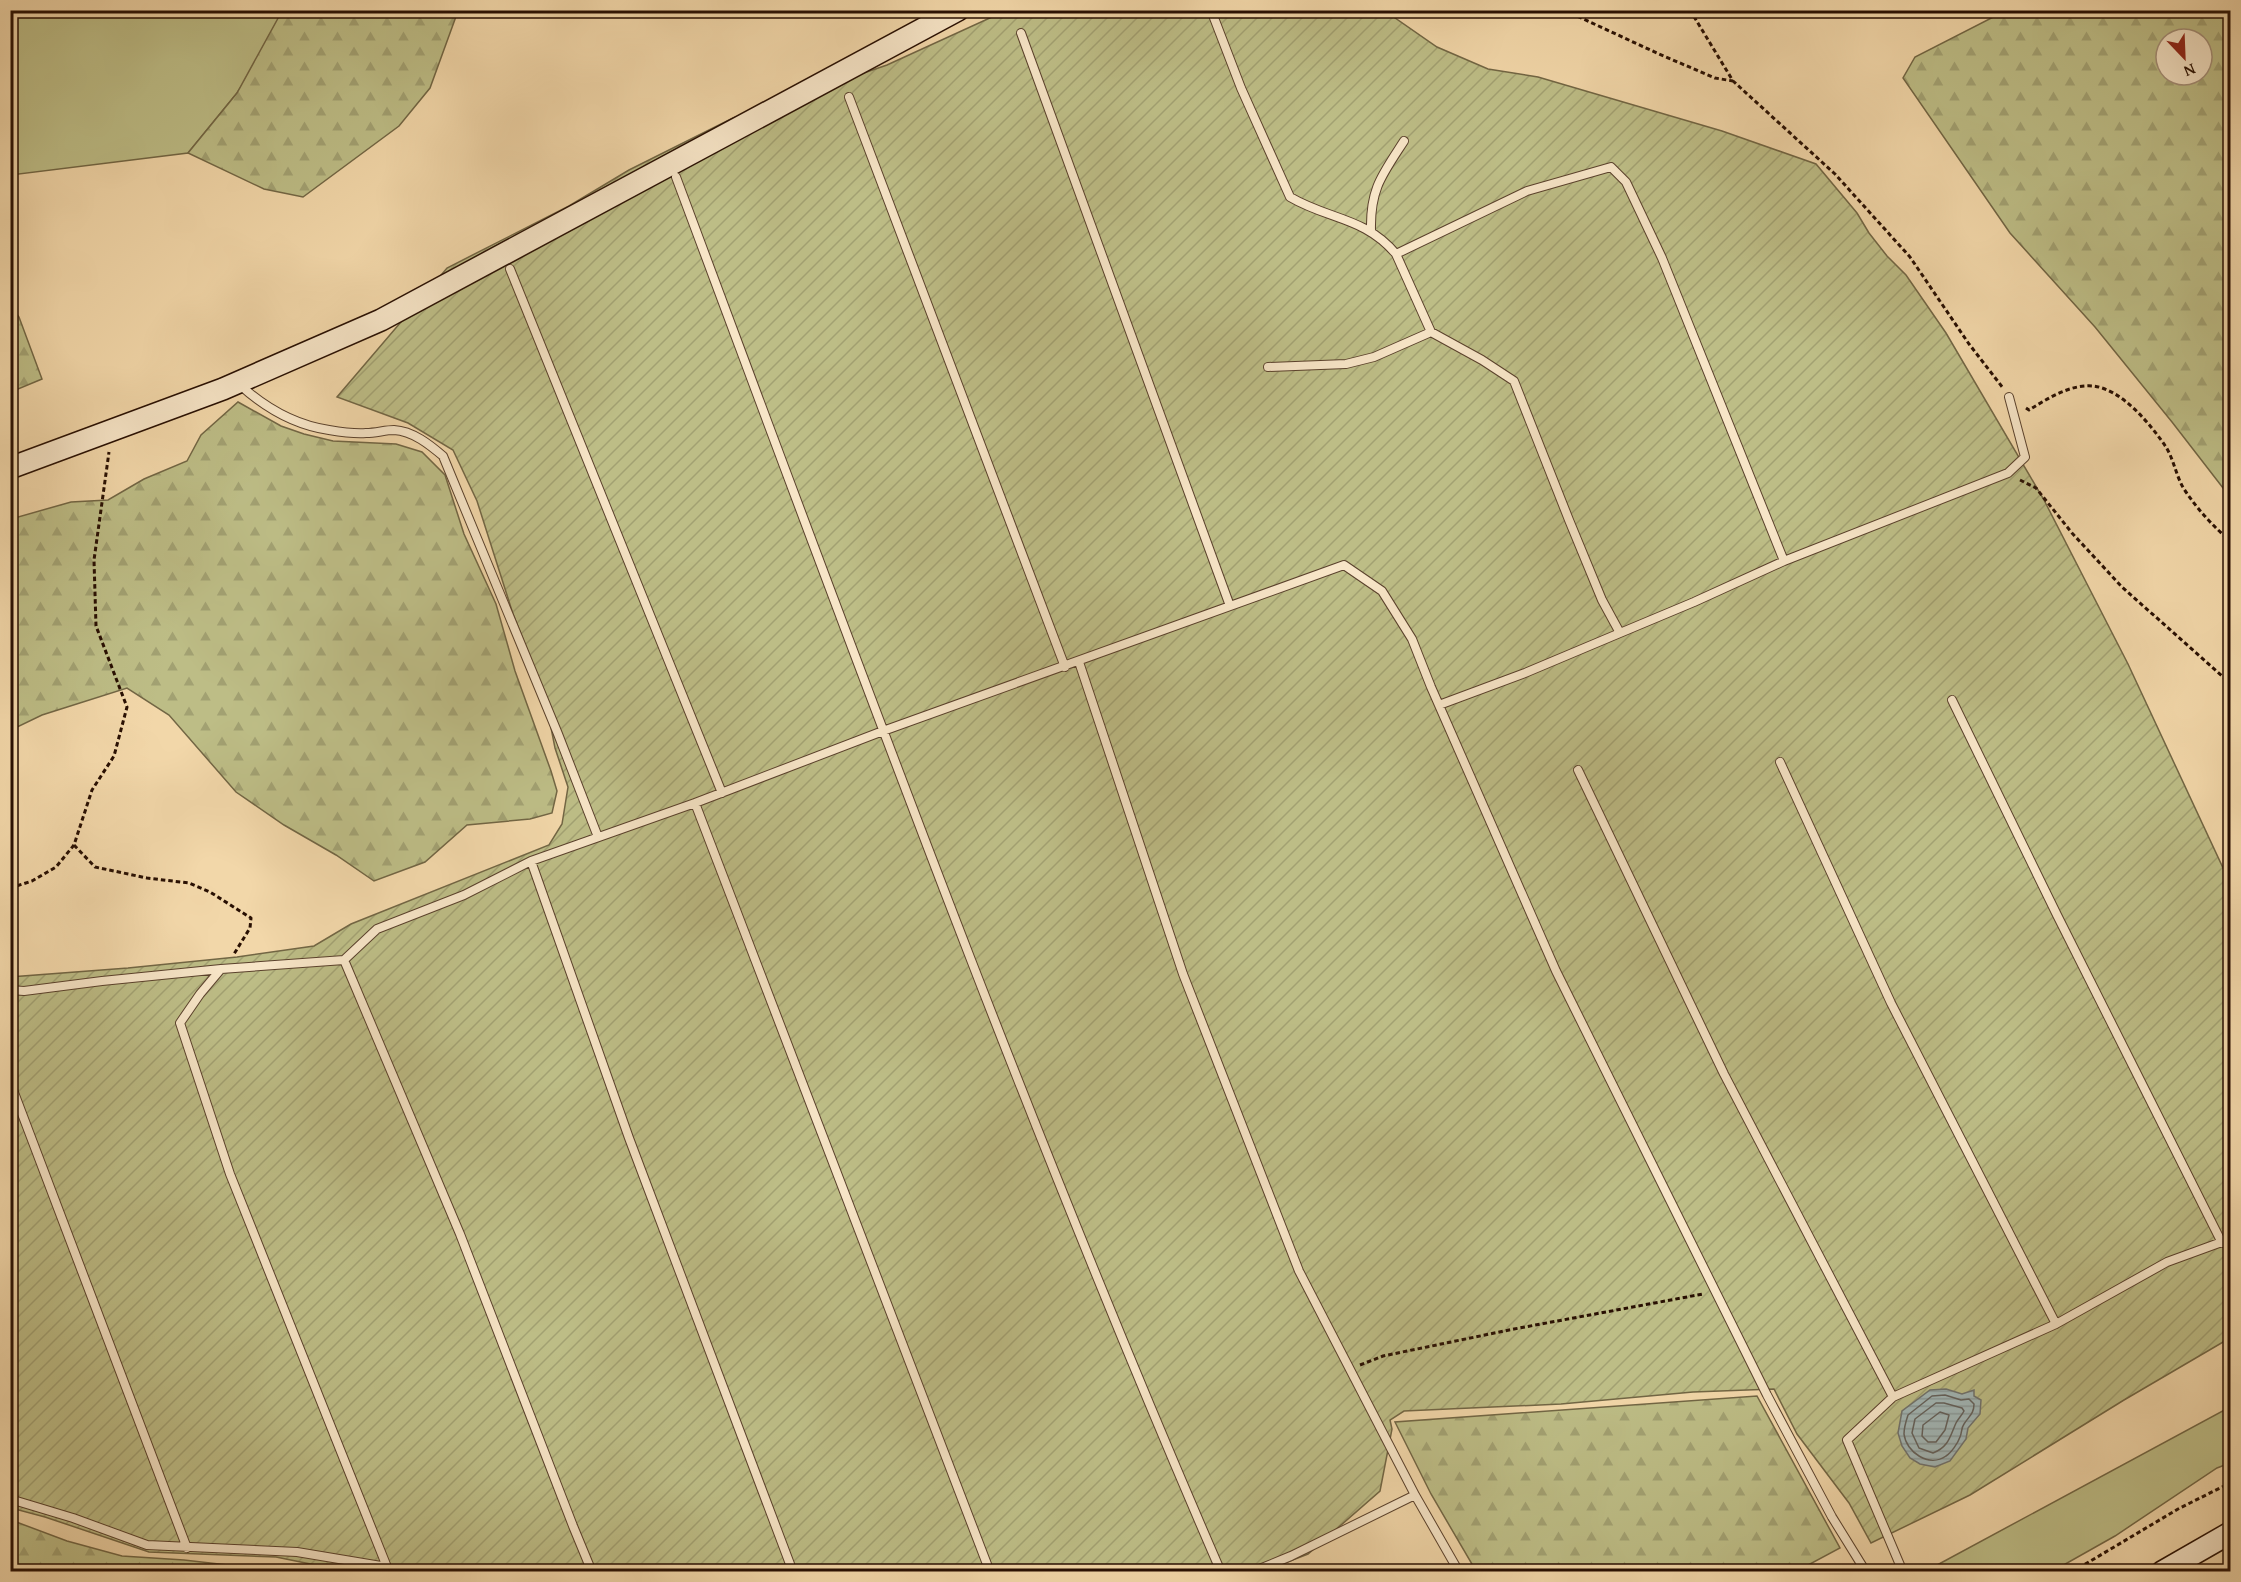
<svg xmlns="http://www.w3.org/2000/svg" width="2241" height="1582" viewBox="0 0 2241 1582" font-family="'Gentium Book Plus',serif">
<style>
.grass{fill:#bdbd86;stroke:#726644;stroke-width:1.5}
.forest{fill:url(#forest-firs);stroke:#726644;stroke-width:1.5;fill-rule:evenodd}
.garden{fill:url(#garden-furrows);stroke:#726644;stroke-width:1.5}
.water{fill:url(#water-rules);stroke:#71736d;stroke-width:1.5}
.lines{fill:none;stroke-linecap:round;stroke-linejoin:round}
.shore{stroke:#65625c;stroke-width:1.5}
.lane-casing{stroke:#5a412c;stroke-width:10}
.secondary-casing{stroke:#280f02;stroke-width:24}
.path{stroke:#280f02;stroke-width:3;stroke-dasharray:4.5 3;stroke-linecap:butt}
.lane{stroke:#f7e5c7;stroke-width:8}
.secondary{stroke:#f7e5c7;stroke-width:21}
</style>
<defs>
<pattern id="forest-firs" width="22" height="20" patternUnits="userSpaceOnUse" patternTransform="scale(1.5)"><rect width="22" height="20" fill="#bdbd86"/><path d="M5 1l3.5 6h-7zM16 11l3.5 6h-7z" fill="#a2a172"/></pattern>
<pattern id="garden-furrows" width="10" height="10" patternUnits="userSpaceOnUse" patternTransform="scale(1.5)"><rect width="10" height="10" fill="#bdbd86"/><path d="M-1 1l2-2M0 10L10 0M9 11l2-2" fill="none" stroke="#a2a172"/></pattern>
<pattern id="water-rules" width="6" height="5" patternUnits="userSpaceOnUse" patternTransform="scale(1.5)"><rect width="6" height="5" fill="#a2b6b5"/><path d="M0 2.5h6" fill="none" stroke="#8c9b9a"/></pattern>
</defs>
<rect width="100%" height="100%" fill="#f2d7a9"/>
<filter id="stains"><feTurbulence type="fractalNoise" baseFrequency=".00333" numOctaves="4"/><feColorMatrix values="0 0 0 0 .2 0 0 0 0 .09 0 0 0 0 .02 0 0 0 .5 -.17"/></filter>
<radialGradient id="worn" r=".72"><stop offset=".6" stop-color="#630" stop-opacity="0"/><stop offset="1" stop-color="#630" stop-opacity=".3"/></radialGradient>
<path class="grass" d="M10,11H290L237,93L188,153L11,175Z
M2230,1407V1463L2217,1468L2115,1536L2053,1571H1926Z"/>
<path class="forest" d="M282,11H458L430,88L399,126L303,197L264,189L188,153L237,93Z
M2005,11H2230V497L2172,422L2095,327L2010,233L1903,78L1915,57ZM2166,39H2202V75H2166Z
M10,304L19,317L42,379L11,392Z
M238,402L281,426L304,434L333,441L396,444L422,452L445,475L464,534L496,604L515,671L551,771L557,791L552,813L530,819L467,825L425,862L374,881L336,855L284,825L236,792L169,715L127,688L42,715L17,727L11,736V519L71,502L108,500L144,479L187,461L201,435Z
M1757,1396L1840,1548L1797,1571H1476L1431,1494L1395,1422Z
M11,1520L67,1541L122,1556L184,1560L281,1571H11Z"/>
<path class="garden" d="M1005,11H1385L1437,47L1488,69L1538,77L1722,131L1816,164L1857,213L1869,233L1887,256L1906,275L1946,333L2044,500L2128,664L2230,883V1338L2124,1400L1970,1495L1871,1543L1849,1503L1797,1434L1774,1389L1693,1392L1561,1404L1404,1411L1390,1420L1392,1429L1380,1491L1308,1554L1264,1571L350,1572L276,1557L149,1552L45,1517L11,1508L10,977L128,968L237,957L314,946L351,924L549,845L562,824L568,787L555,748L544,692L513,614L477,501L453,450L408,423L337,397L447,268L569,206L629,170L733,118L887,65Z"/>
<path class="water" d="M1946,1389L1962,1394L1974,1390V1396L1981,1400L1980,1414L1968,1428L1966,1439L1950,1461L1935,1467L1920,1464L1910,1458L1902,1446L1898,1433L1902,1411L1930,1390Z"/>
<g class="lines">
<path class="shore" d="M1945,1395L1961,1400L1969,1399L1974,1404C1974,1414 1969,1416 1964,1424C1961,1428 1962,1433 1960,1437C1958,1443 1951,1453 1946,1456C1929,1468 1906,1452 1904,1434C1904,1428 1906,1421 1908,1415L1932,1396Z
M1936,1403H1944L1962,1408L1964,1411C1962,1415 1958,1419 1956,1423C1950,1436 1949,1447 1933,1453L1919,1448L1912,1433L1915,1419Z
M1940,1412L1949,1415L1945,1430L1936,1442H1928L1922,1436L1923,1425Z"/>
<g class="lane-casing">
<path id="lane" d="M1211,10L1241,88L1290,197C1329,220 1365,217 1396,254L1431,332
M1021,33L1230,606
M849,97L1065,667
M676,177C851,645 1022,1114 1221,1572
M1371,230C1370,189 1382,175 1404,141
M1396,254L1527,191L1611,167L1626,182L1662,258L1784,561
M510,269L722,793
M1268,367L1346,364L1374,357L1431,332L1482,360L1514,381L1569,520L1602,600L1620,633L1694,602L1784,561L2008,473L2025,457L2009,397
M239,384C264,407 295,425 329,430C341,432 354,434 366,433C376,433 385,430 394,430C413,431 430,445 443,456L558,734L598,837
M1079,662L1183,974L1299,1271L1415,1495
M1952,700L2057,915L2222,1243
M1439,705L1525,673L1620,633
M1780,762L1891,1003L2056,1324
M1578,770L1724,1074L1893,1397
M695,803L990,1572
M531,861L629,1138L793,1572
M344,960L460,1234L573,1526L592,1572
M10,990L24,991L102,981L221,969
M10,1082L187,1548
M10,1499L73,1518L147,1545L297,1552L387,1567
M389,1572L230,1174L180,1023L200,994L221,969L344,960L377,929L464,895L531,861L695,803L883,731L1344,565L1382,591L1412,639L1431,687L1556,971L1767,1395L1832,1517L1866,1572
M1252,1572L1291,1556L1415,1495L1459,1572
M1903,1572L1847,1440L1893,1397L2056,1324L2167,1262L2230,1239"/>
</g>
<g class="secondary-casing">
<path id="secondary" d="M10,468L223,389L381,320L958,10
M2162,1572L2230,1533"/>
</g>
<path class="path" d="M1564,10L1659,54L1715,78L1733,81
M1690,10L1733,81L1835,174L1910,257L1969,344L2003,388
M2026,408L2029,410C2047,399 2070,384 2093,386C2122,389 2151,425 2166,447C2174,460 2176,476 2184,489C2197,509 2213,526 2230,541
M2020,480L2036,488L2072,533L2122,587L2230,683
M74,845L95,867L147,878L189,883L210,892L251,918L250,928L234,954
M10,888L32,881L56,867L74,845L92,790L114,756L127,707L96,626L94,560L109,452
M1360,1365L1383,1356L1514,1329L1703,1294
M2072,1572L2178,1509L2230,1483"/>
<use href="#lane" class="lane"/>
<use href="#secondary" class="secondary"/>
</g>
<rect width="2241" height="1582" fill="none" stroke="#f2d7a9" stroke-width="36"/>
<rect x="12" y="12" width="2217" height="1558" fill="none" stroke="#280f02" stroke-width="3"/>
<rect x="18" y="18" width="2205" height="1546" fill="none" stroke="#280f02" stroke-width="1.5"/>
<g transform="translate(2184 57) rotate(157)"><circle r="28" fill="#f7e5c7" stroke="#a48f78" stroke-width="1.5"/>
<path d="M0-4.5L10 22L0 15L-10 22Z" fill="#8f2418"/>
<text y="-9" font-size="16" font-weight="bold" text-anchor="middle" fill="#280f02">N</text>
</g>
<rect width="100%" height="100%" filter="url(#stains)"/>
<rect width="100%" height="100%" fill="url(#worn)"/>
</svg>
